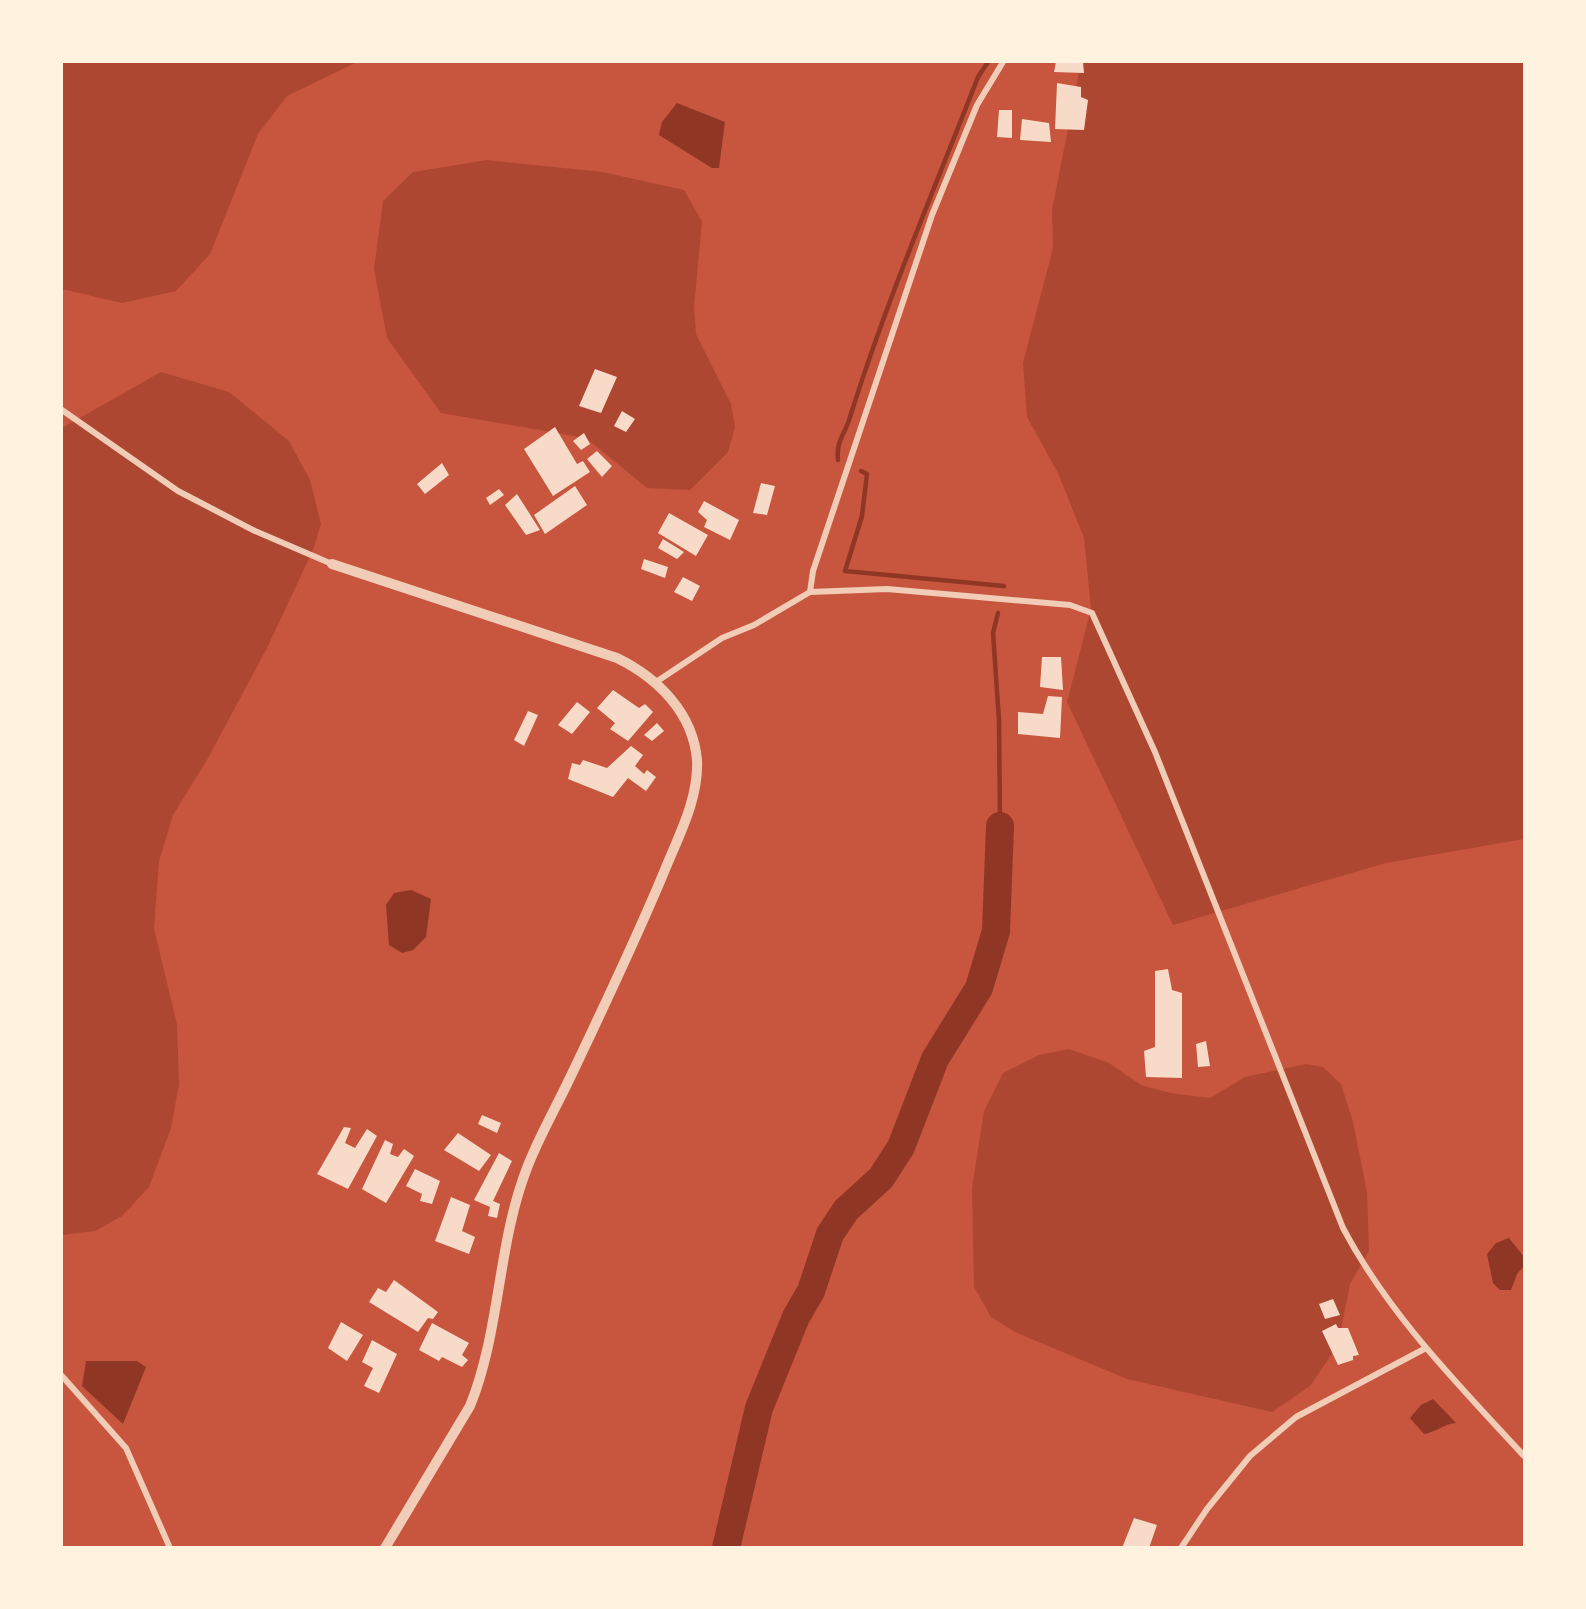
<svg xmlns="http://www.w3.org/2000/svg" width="1586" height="1609" viewBox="0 0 1586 1609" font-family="Inter,sans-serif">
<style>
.green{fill:#ae4732}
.water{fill:#8f3625}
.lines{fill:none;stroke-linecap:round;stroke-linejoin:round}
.stream{stroke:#8f3625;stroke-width:4.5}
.river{stroke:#8f3625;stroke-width:28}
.building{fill:#f7dbc8}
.minor{stroke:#f1ccb7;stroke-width:6}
.tertiary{stroke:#f1ccb7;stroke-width:10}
</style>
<rect width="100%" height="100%" fill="#c8553d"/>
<path class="green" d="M62,62H357L287,96L258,134L210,254L176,291L122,303L62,289Z
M1081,62H1524V839L1386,863L1173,925L1067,702L1091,609L1084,538L1058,473L1027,417L1023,363L1053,248L1052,210Z
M487,160L602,172L684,190L702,222L694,306L696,334L731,404L735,427L728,452L690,490L647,488L586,438L441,413L387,338L374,269L383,201L413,172Z
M161,372L229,392L289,441L310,480L321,524L313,550L267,648L207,760L173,815L159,861L154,929L177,1024L179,1084L171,1128L149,1187L122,1216L95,1231L62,1235V428Z
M1069,1049L1109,1063L1141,1085L1170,1093L1210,1098L1245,1077L1306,1064L1323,1067L1341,1084L1353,1122L1367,1192L1369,1251L1350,1284L1338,1345L1310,1386L1272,1412L1127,1379L1015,1332L991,1317L974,1287L972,1188L984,1111L1003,1073L1039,1055Z"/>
<path class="water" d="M677,103L725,122L719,168H712L659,135L662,122Z
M411,890L431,899L426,937L413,950L402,953L389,945L386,905L394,893Z
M1509,1238L1524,1257V1266L1517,1274L1511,1290H1500L1493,1283L1487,1254L1496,1243Z
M86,1361H137L146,1367L123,1424L82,1386Z
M1433,1399L1456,1423C1443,1424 1437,1432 1424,1434L1410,1418L1421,1405Z"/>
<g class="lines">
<path class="stream" d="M838,460C836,439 845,435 850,417C886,302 934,190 978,77L988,62
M861,471L867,474L862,516L845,571L1004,586
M998,613L993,633L999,720L1000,826"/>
<path class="river" d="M726,1548L759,1408L796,1317L811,1291L830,1234L846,1210L881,1178L901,1147L935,1059L979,988L996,931L1000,826"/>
</g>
<path class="building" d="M1056,62H1083L1084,73L1054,72Z
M1057,83L1081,87V97L1088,100L1084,130L1055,129Z
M999,110H1012V138L997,137Z
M1022,119L1049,123L1051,142L1020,140Z
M595,369L617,377L601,413L579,406Z
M622,411L635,419L626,432L614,426Z
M555,427L577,464L583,461L590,472L553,496L524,449Z
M584,433L590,444L581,450L573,441Z
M597,451L612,466L602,477L587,459Z
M442,463L449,475L425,494L417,484Z
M761,483L775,486L767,515L753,513Z
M575,486L587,505L545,534L534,515Z
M499,489L504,495L490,505L486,498Z
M517,494L540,530L526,535L505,505Z
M704,501L739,520L730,540L704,527L707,520L698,512Z
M669,513L708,535L696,556L658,533Z
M663,539L684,552L677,559L658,548Z
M644,559L668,567L665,578L641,569Z
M683,577L700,586L692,601L674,592Z
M1042,657H1061L1063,690L1040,687Z
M613,690L639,708L645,704L653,712L628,741L610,729L615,723L597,708Z
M1048,696L1062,697L1060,738L1018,734V712L1043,714Z
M577,702L590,712L572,734L558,725Z
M528,711L538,715L524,746L514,740Z
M657,723L664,731L652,741L644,735Z
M631,746L643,755L635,766L644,774L647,770L656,777L646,791L628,778L613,797L568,779L572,763L580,765L583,760L607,768Z
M1168,969L1172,990L1182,993V1078L1146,1077L1144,1051L1155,1047V971Z
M1206,1041L1210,1066L1198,1067L1196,1044Z
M482,1115L501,1123L497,1133L478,1124Z
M344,1127L351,1128L345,1143L355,1148L367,1129L377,1136L348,1189L317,1174Z
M458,1133L491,1155L479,1171L444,1150Z
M385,1140L393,1144L390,1154L398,1157L404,1149L414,1156L386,1203L362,1189Z
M499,1153L512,1161L493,1201L500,1204L497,1218L488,1216L490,1207L474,1200Z
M415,1169L440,1181L432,1204L420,1201L422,1194L406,1186Z
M451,1197L470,1205L462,1231L475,1237L469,1254L435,1241Z
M394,1280L438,1312L433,1319L428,1318L418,1332L369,1302L378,1288L386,1292Z
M1333,1299L1340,1315L1325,1319L1319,1304Z
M341,1322L363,1335L347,1361L328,1348Z
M432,1323L469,1343L462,1355L468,1360L462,1367L442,1357L439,1361L419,1350Z
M1336,1324L1338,1328H1348L1359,1355L1353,1356V1360L1338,1365L1322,1331Z
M372,1340L397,1354L379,1393L364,1386L373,1368L362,1362Z
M1134,1518L1157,1525L1149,1548H1122Z"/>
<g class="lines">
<path class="minor" d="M62,410L178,491L255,531L332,564
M810,592L813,571L932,215L977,105L1003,62
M656,682L722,638L754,625L810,592L887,589L1070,605L1092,613L1155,752L1343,1228C1389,1315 1458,1384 1524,1456
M62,1376L126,1448L170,1548
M1181,1548L1207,1509L1250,1456L1296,1417L1426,1348"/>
<path class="tertiary" d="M332,564L617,658C658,678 693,713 697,760C699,799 678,837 664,872C634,944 601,1013 568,1082C554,1111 538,1139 527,1168C497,1245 501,1329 470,1406L385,1548"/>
</g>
<rect width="1586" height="1609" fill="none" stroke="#fff3e0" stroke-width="126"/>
</svg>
